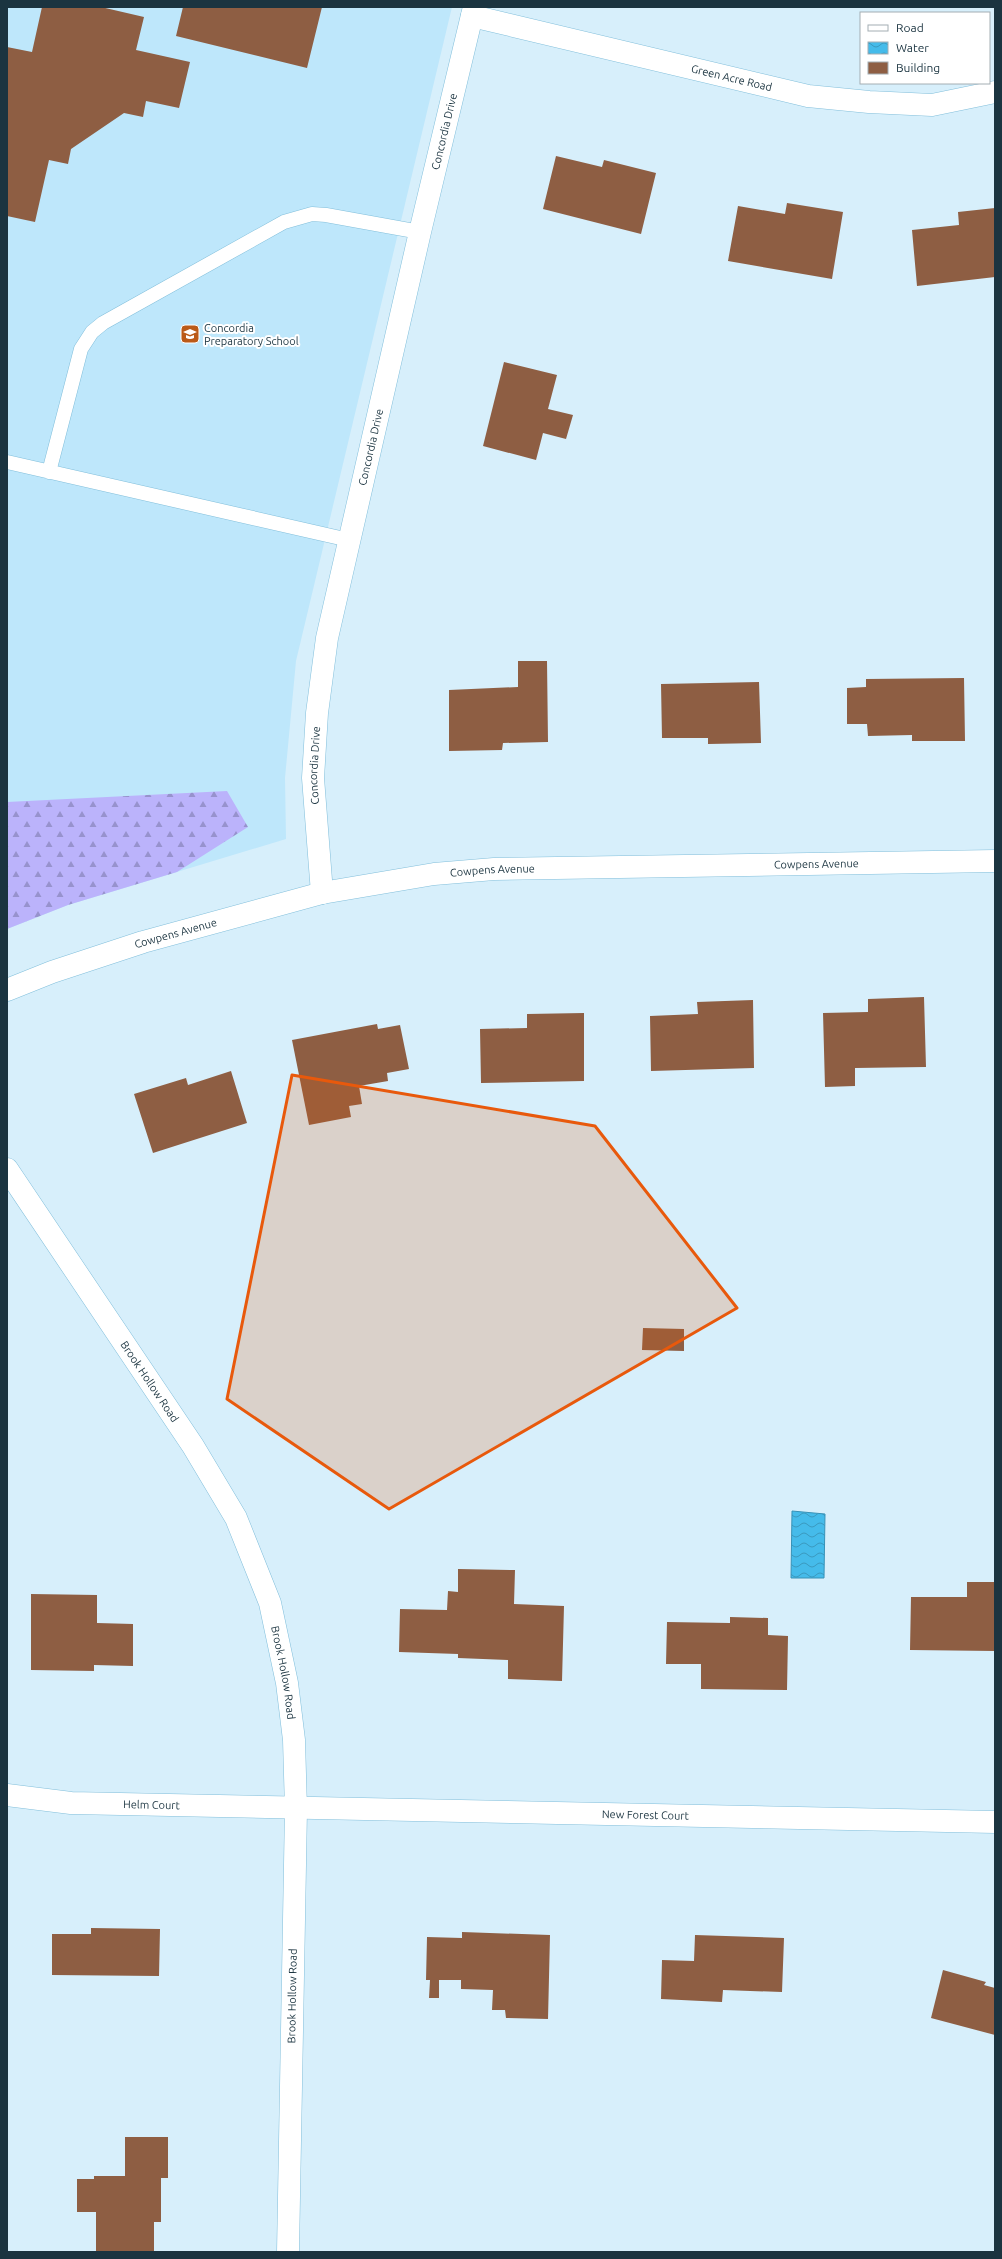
<svg xmlns="http://www.w3.org/2000/svg" width="1002" height="2259" viewBox="0 0 1002 2259" font-family="Ubuntu,sans-serif">
<style>
.built{fill:#bee7fb}
.forest{fill:url(#forest-firs)}
.water{fill:url(#water-waves);stroke:#3892b7}
.building{fill:#8e5e43}
.lines{fill:none;stroke-linecap:round;stroke-linejoin:round}
.lane-casing{stroke:#82bfdb;stroke-width:15}
.street-casing{stroke:#82bfdb;stroke-width:23}
.secondary-casing{stroke:#82bfdb;stroke-width:23}
.lane{stroke:#fff;stroke-width:14}
.street{stroke:#fff;stroke-width:22}
.secondary{stroke:#fff;stroke-width:22}
.marked{fill:#e8590c;fill-opacity:0.2;stroke:#e8590c;stroke-width:3;stroke-linejoin:round}
.labels{text-anchor:middle;stroke-width:4;stroke-linejoin:round;paint-order:stroke}
.street-label{font-size:11px;fill:#1b3440;stroke:#fff}
.poi-label{font-size:11px;fill:#1b3440;stroke:#fff;text-anchor:start}
</style>
<defs>
<pattern id="forest-firs" width="22" height="20" patternUnits="userSpaceOnUse"><rect width="22" height="20" fill="#bbb3fb"/><path d="M5 1l3.5 6h-7zM16 11l3.5 6h-7z" fill="#9792cd"/></pattern>
<pattern id="water-waves" width="16" height="10" patternUnits="userSpaceOnUse"><rect width="16" height="10" fill="#45bbea"/><path d="M0 5q4-4 8 0t8 0" fill="none" stroke="#3999bf"/></pattern>
</defs>
<rect width="100%" height="100%" fill="#d7effb"/>
<path class="built" d="M7,7H452L296,661L285,778L286,839L68,905L7,929Z"/>
<path class="forest" d="M227,791L248,827L177,872L68,905L7,929V802Z"/>
<path class="water" d="M792,1511L825,1514L824,1578H791Z"/>
<path class="building" d="M42,7H101L144,17L136,50L190,62L179,108L146,101L143,117L124,113L71,149L68,164L49,160L35,222L7,216V47L32,52Z
M183,7H322L307,68L176,36Z
M556,156L602,167L604,160L656,173L641,234L543,209Z
M787,203L843,212L832,279L728,261L738,206L785,214Z
M995,208V277L917,286L912,230L959,225L958,212Z
M504,362L557,375L548,409L573,415L566,439L543,433L536,460L483,446Z
M518,661H547L548,742L503,743L502,750L449,751V690L518,687Z
M964,678L965,741H912V735L868,736L867,724H847V688L866,687V679Z
M759,682L761,743L708,744V738H662L661,684Z
M924,997L926,1067L855,1068V1086L825,1087L823,1013L868,1012V999Z
M753,1000L754,1068L651,1071L650,1016L698,1014L697,1002Z
M584,1013V1081L481,1083L480,1029L527,1028V1014Z
M377,1024L378,1029L400,1025L409,1069L387,1073L388,1081L359,1086L362,1104L349,1106L351,1117L309,1125L292,1040Z
M231,1071L247,1123L153,1153L134,1094L186,1078L188,1085Z
M643,1328L684,1329V1351L642,1350Z
M458,1569L515,1570L514,1604L564,1606L562,1681L508,1679V1660L458,1658V1654L399,1652L400,1609L447,1610L448,1591L458,1592Z
M967,1582H995V1651L910,1650L911,1597H967Z
M31,1594L97,1595V1623L133,1624V1666L94,1665V1671L31,1670Z
M730,1617L768,1618V1635L788,1636L787,1690L701,1689V1664H666L667,1622L730,1623Z
M91,1928L160,1929L159,1976L52,1975V1934H91Z
M462,1932L550,1935L548,2019L506,2018L505,2010H492L493,1990L461,1989V1980H439V1998H429L430,1980H426L427,1937L462,1938Z
M695,1935L784,1938L782,1992L723,1990L722,2002L661,1999L662,1960L694,1961Z
M943,1970L986,1982L984,1985L995,1988V2035L931,2018Z
M125,2137H168V2178H161V2222H154V2252H96V2212H77V2179H94V2176H125Z"/>
<g class="lines">
<g class="lane-casing">
<path id="lane" d="M7,462L349,540
M49,472L81,349L92,332L103,323L284,222L312,214L326,215L420,232"/>
</g>
<g class="street-casing">
<g id="street">
<path id="s1" d="M472,16L808,96L869,102L932,105L995,92"/>
<path id="s2" d="M322,893L313,778L317,713L327,638L420,232L474,7"/>
<path id="s3" d="M7,1169L193,1446L236,1518L270,1603L287,1683L294,1740L296,1809L288,2252"/>
<path id="s4" d="M7,1795L71,1803L995,1822"/>
</g>
</g>
<g class="secondary-casing">
<g id="secondary">
<path id="s5" d="M7,990L52,972L143,942L322,893L434,874L494,869L995,861"/>
</g>
</g>
<use href="#lane" class="lane"/>
<use href="#street" class="street"/>
<use href="#secondary" class="secondary"/>
</g>
<path class="marked" d="M292,1075L595,1126L737,1308L389,1509L227,1399Z"/>
<defs>
<g id="school-square" transform="scale(1)"><rect x="-9" y="-9" width="18" height="18" rx="4" fill="#bb5a18" stroke="#fff"/><path d="M0-5L7-2L0 1L-7-2ZM-4 1L0 2.5L4 1V4Q0 6-4 4Z" fill="#fff"/></g>
</defs>
<g fill-rule="evenodd">
<use href="#school-square" x="190" y="334"/>
</g>
<g class="labels">
<g class="street-label">
<text dy="4" stroke="none"><textPath href="#s1" startOffset="267">Green Acre Road</textPath></text>
<text dy="4" stroke="none"><textPath href="#s2" startOffset="776">Concordia Drive</textPath></text>
<text dy="4" stroke="none"><textPath href="#s2" startOffset="452">Concordia Drive</textPath></text>
<text dy="4" stroke="none"><textPath href="#s2" startOffset="128">Concordia Drive</textPath></text>
<text dy="4" stroke="none"><textPath href="#s5" startOffset="826">Cowpens Avenue</textPath></text>
<text dy="4" stroke="none"><textPath href="#s5" startOffset="502">Cowpens Avenue</textPath></text>
<text dy="4" stroke="none"><textPath href="#s5" startOffset="178">Cowpens Avenue</textPath></text>
<text dy="4" stroke="none"><textPath href="#s3" startOffset="256">Brook Hollow Road</textPath></text>
<text dy="4" stroke="none"><textPath href="#s3" startOffset="580">Brook Hollow Road</textPath></text>
<text dy="4" stroke="none"><textPath href="#s4" startOffset="145">Helm Court</textPath></text>
<text dy="4" stroke="none"><textPath href="#s4" startOffset="639">New Forest Court</textPath></text>
<text transform="translate(292 1996) rotate(-89)" y="4">Brook Hollow Road</text>
</g>
<g class="poi-label">
<text x="204" y="332">Concordia<tspan x="204" dy="13">Preparatory School</tspan></text>
</g>
</g>
<rect width="1002" height="2259" fill="none" stroke="#1b3440" stroke-width="16"/>
<rect x="860" y="12" width="130" height="72" fill="#ffffff" stroke="#a4aeb3"/>
<rect x="868" y="25" width="20" height="6" fill="#ffffff" stroke="#a4aeb3"/>
<text x="896" y="32" font-size="12" fill="#1b3440">Road</text>
<rect x="868" y="42" width="20" height="12" fill="url(#water-waves)" stroke="#a4aeb3"/>
<text x="896" y="52" font-size="12" fill="#1b3440">Water</text>
<rect x="868" y="62" width="20" height="12" fill="#8e5e43" stroke="#a4aeb3"/>
<text x="896" y="72" font-size="12" fill="#1b3440">Building</text>
</svg>
